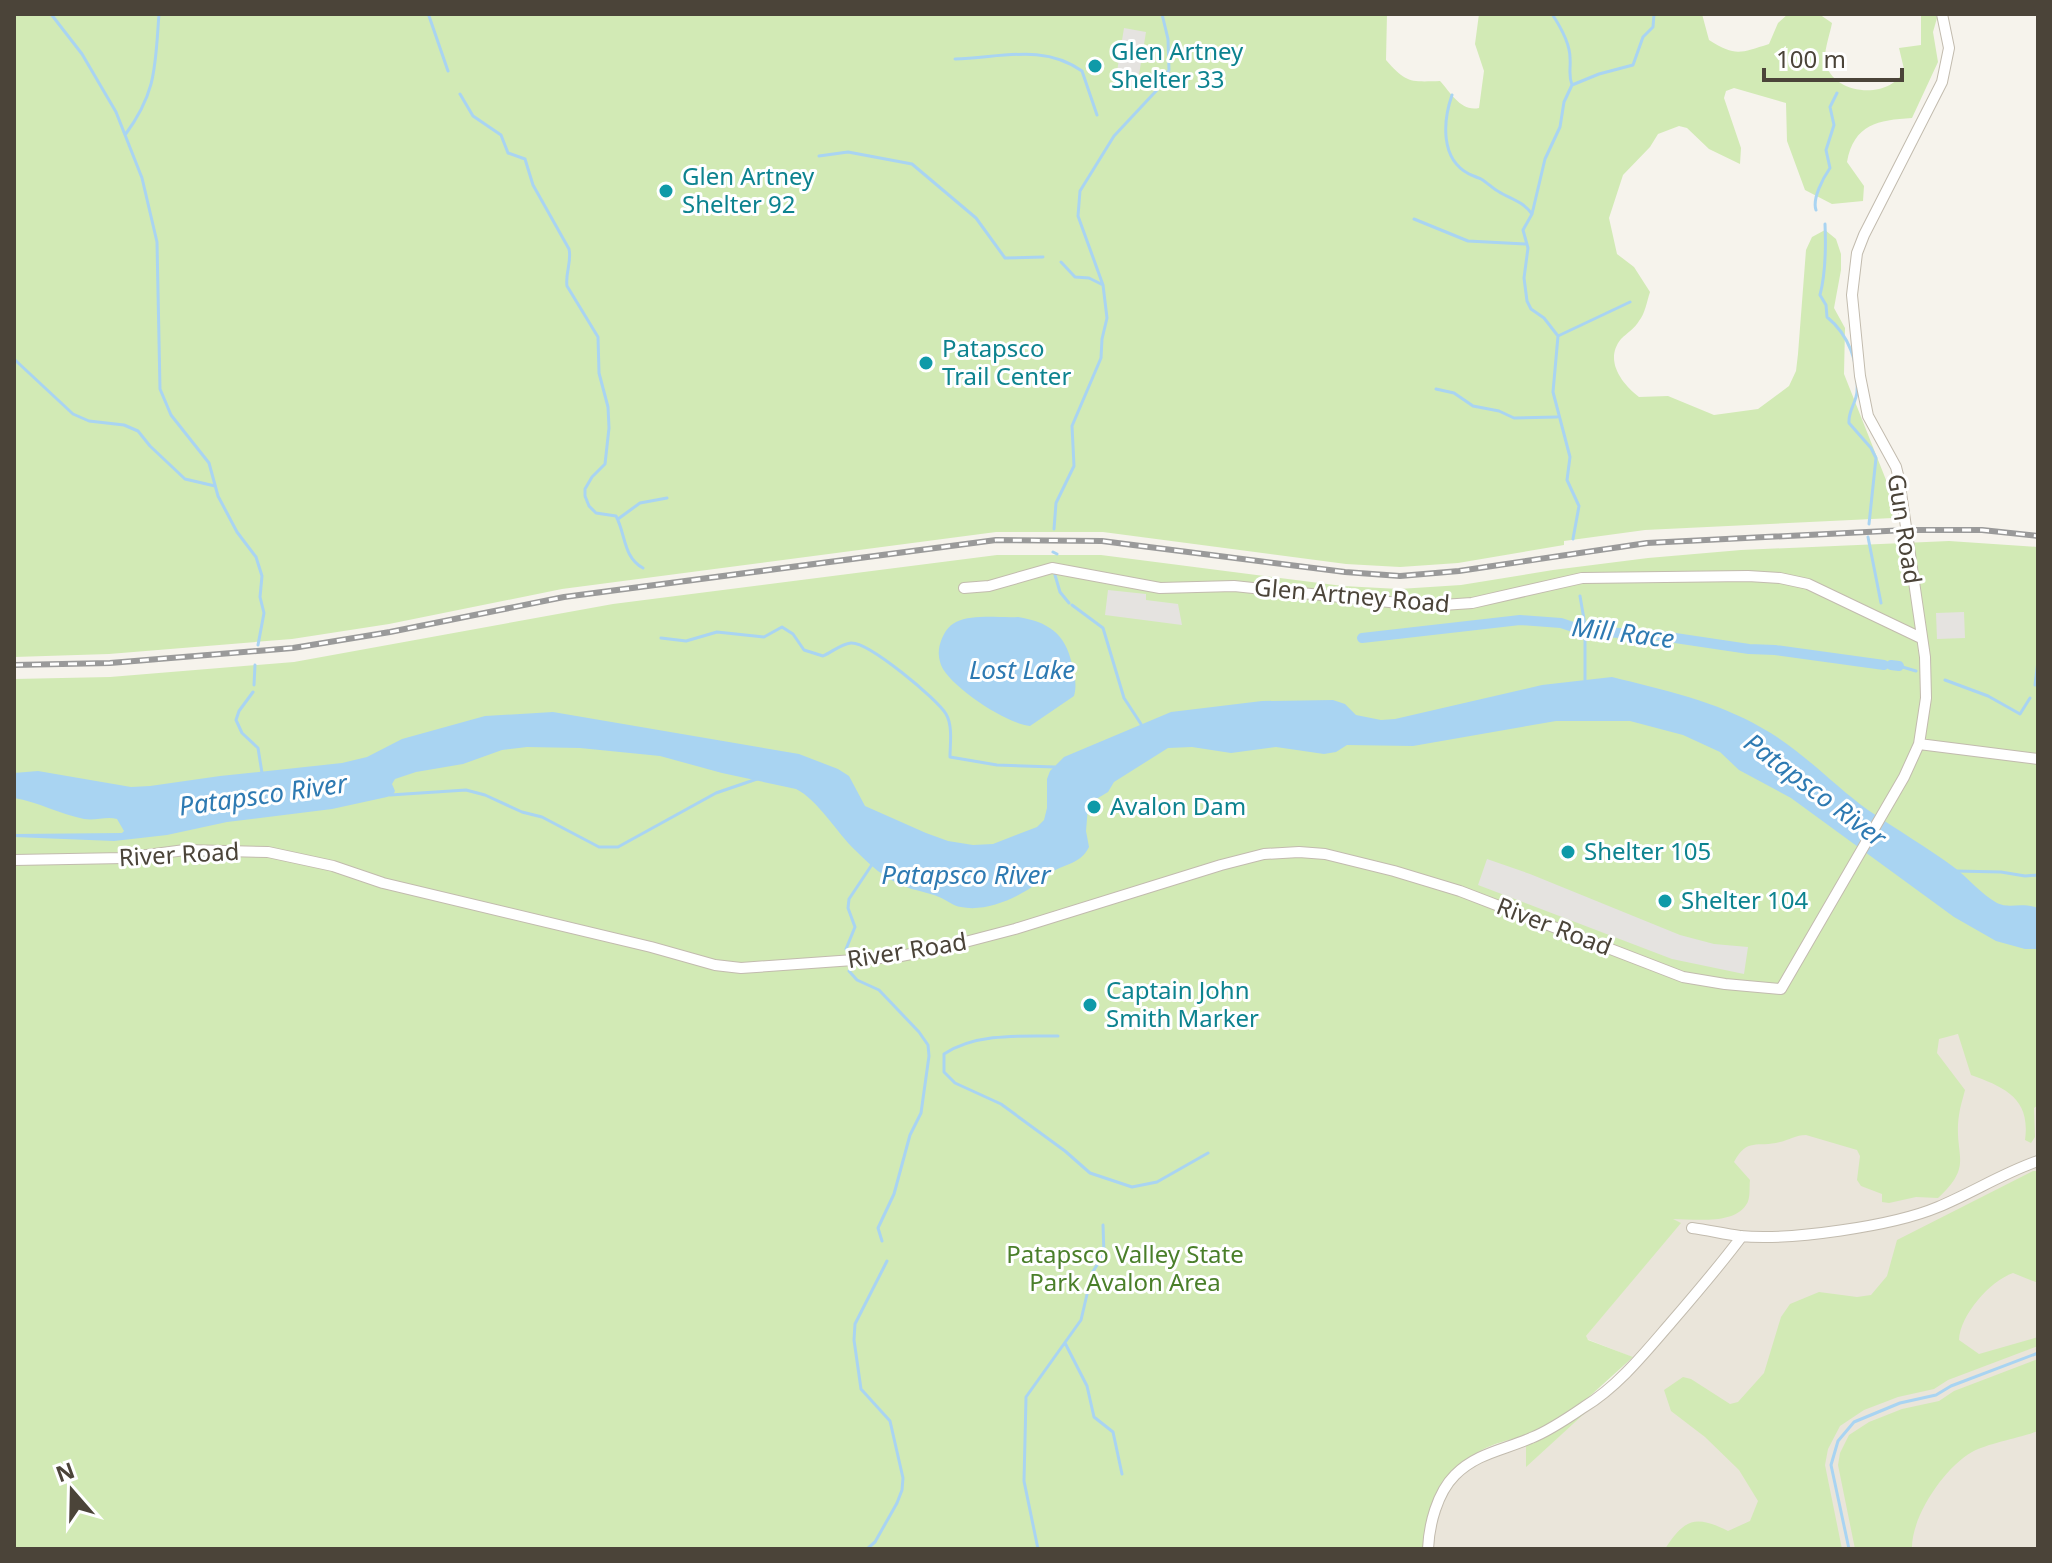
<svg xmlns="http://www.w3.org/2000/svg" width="2052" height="1563" viewBox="0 0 2052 1563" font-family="'Noto Sans',sans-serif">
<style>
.residential{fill:#eae5da}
.green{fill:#d2eab5}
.parking{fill:#e5e3e0}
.water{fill:#a9d4f2}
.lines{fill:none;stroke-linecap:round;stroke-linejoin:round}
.stream{stroke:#a9d4f2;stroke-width:3}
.canal{stroke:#a9d4f2;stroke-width:10}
.minor-casing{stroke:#c2bbae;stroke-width:12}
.minor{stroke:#fff;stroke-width:10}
.rail-casing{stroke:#9a9a9a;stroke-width:6}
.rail{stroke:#fff;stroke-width:3;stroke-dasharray:9;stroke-linecap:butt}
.culture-dot{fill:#0f9aa8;stroke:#fff;stroke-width:3}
.labels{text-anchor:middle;stroke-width:6;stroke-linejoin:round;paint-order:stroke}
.culture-label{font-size:24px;fill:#0d838f;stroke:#fff;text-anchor:start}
.street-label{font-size:24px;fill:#4b4439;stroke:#fff}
.park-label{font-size:24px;fill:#4a7f2a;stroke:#fff}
.water-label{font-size:26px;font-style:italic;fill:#2e7ab2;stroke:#fff}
</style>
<rect width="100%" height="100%" fill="#f6f3ec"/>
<path class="residential" d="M1982,1030L2038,1065V1549H1423L1449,1475L1461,1462L1475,1452L1526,1433V1466L1584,1414L1578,1405L1608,1382L1632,1357L1584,1338L1680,1223L1550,1169L1946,1036Z"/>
<path class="green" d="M14,14H1387L1386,60C1406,83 1410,82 1440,81C1451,93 1461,112 1479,108L1484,71L1475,44L1479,14H1702L1709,40C1736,57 1740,53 1769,44L1778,23L1788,14H1819L1832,23C1830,34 1824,50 1825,61C1832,97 1893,100 1904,69L1899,48L1921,45V14H1935L1937,18L1933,32L1938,62L1912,118C1878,120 1854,124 1847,162L1864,186L1863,201L1832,204L1805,190L1787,141L1786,103L1734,88L1726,91L1724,98L1741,148L1740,164L1709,149L1687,128L1679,126L1658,134L1650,147L1623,175L1609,218L1617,254L1634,267L1650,292C1647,301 1645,314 1639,321C1635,328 1627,333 1621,339C1604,360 1621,383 1639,397L1668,396L1714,415L1758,409L1789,386L1796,371L1798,354L1806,250L1812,237L1825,230L1836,239L1841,254V270L1834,308L1845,328L1844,374L1890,490L1893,518L1645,530L1564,541V545L1458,563L1400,567L1346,564L1103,532H996L562,589L389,624L292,639L109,654L14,657Z
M1949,541L2038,547V1105L2034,1108L2035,1137L2031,1143L2025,1140C2031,1098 2004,1087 1971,1075L1958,1034L1939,1039L1937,1053L1965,1090C1963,1098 1960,1107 1959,1115C1953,1156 1975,1164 1938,1198L1916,1197L1889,1203L1882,1202V1194L1861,1186L1857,1180L1860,1156L1857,1150L1806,1135C1796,1135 1789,1140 1780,1142C1757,1148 1747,1137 1734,1162L1750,1180C1749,1187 1751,1199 1746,1205C1733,1225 1694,1219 1673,1219L1681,1223L1586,1336L1588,1340L1633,1357L1579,1406L1584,1414L1526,1467V1436C1457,1449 1435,1481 1423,1549H14V679L110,677L294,662L613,604L997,555H1101L1343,586L1399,589L1461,585L1553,570L1648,558L1741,550Z
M2033,1171H2038V1283L2013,1273C1990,1281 1960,1315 1959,1340L1979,1354L2038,1337V1346L1948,1380L1934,1389L1898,1397L1864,1410L1840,1426L1828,1449L1825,1465L1842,1549H1665C1685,1518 1696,1515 1728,1531L1750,1521L1758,1501L1739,1470L1705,1437L1671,1411L1664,1390L1683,1377L1691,1379L1730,1404L1738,1402L1764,1373L1781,1317L1790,1304L1819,1292L1857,1297L1871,1295L1887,1276L1897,1240Z
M2038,1359V1431C2019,1438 1988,1443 1972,1452C1944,1468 1911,1517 1912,1549H1855L1838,1465L1840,1453L1849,1435L1869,1422L1902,1409L1939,1401L1954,1391Z"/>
<path class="parking" d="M1124,28L1146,32L1137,87L1115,84Z
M1108,590L1146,594V600L1178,604L1182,625L1105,615Z
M1964,612L1965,638L1937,639L1936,613Z
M1487,859L1530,874L1680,935L1714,944L1748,947L1744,974L1672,959L1478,885Z"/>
<path class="water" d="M1018,617C1048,622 1065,633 1072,664C1075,676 1077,685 1074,696L1030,726C1007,724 950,687 941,665C938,656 938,649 941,641C944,633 948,626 956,622C973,614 999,618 1018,617Z
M1612,677C1664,690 1716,701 1762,728C1802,750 1832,784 1868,810C1897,830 1927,847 1955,868C1969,879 1981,894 1997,903C2009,909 2021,902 2038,908V949H2025L1996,941L1954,917L1791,798L1739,770L1720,752L1683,735L1630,721H1556L1413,746L1347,745L1336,752L1324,754L1276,747L1231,753L1192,747L1168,748L1114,782L1108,792L1093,801L1088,807L1086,831L1089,847C1080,866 1059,864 1045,877C1026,894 989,913 961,907C953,906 947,900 939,897C928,892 915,891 904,886C885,879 869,864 855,850C838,834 817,799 796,789L722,773L660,756L580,748L527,747L502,750L463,764L416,772L395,779L392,784L395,791L393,795L387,797L332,809L227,822L167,835L114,841L14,837V834L122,833L124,831L117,819C106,816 96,821 84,819C60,814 38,802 14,798V773L38,771L131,787L150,786L220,776L342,763L367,757L402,739L485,716L553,712L799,754L838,769L849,776L865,806L926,833L948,841L973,845L993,844L1037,827L1044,820L1047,808V779L1050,771L1064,757L1171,712L1262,701L1333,700L1345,704L1356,715L1381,720L1395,719L1542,685Z"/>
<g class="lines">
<path class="stream" d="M51,14L82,54L116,112L142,178L157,242L160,389L171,415L209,463L218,496L237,532L256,557L262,576L260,597L264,613L258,645
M1552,14C1560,26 1570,43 1570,58C1571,69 1568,74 1572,85
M429,16L448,71
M955,59C1000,58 1043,43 1082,71L1097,115
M460,94L473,116L501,135L508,153L525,159L533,185L569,249C572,262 565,273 567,286L598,337L599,373L608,407L609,428L605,464L592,477L585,489V496L589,506L596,513L616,516C626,535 623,557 643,568
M1452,95C1443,121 1440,159 1469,174C1471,175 1479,178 1481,179C1488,183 1494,190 1501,193C1514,200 1523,202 1532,214
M125,135C157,92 155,66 159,14
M819,156L848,152L912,164L976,218L1005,258L1043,257
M1816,210C1812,199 1823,178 1830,168L1826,150L1834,125L1830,107L1837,93
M1414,219L1468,241L1525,244
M1825,224C1826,248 1826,272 1820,295L1826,305L1827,317C1849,335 1859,363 1857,392C1856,403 1848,411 1849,423L1871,448L1876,458L1869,524
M1061,262L1075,277L1089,278L1103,285
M1558,336L1630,302
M14,359L73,414L89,421L124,425L138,431L150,446L185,479L215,486
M1436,389L1454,393L1473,406L1499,411L1514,418L1557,417
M618,519L640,503L667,498
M1054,529L1056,503L1074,466L1072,426L1101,358L1102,339L1107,318L1103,285L1078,216L1080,191L1114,136L1157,90L1169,70L1168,39L1162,14
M1868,537L1881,603
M1573,539L1579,506L1567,480L1570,457L1553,392L1558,336L1544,318L1531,309L1527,301L1524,278L1528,248L1523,230L1532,214L1545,159L1560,127L1564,102L1572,85L1599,74L1633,65L1643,37L1653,27L1654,14
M1053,552L1057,554
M1055,575L1060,592L1069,603
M1580,596L1585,625V680
M1072,605L1103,628L1124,698L1141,724
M661,638L686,641L717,632L764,637L782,627L793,634L804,650L823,656C832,652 841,644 851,643C869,642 937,699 946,714C953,726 950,744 950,757L997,765L1055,767
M1899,666L1916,671
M1945,680L1988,696L2020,714L2030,698
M254,685L255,665
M2035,685L2038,661
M253,692L239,711L236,720L242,733L258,748L262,773
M390,795L466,790L485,795L522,812L542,817L599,847H618L716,793L757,779
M1956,871L2001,872L2025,876L2038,875
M846,949L855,927L848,908L849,899L873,863
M849,971L857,980L879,990L919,1032L928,1045L929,1056L921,1113L910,1135L894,1194L878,1228L882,1241
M1058,1036C1021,1036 976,1033 944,1054V1072L955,1083L1001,1104L1065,1151L1090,1173L1132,1187L1157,1182L1208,1153
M1065,1343L1087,1386L1094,1417L1113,1432L1122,1474
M867,1549L875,1542L897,1503L902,1490L903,1478L890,1421L861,1389L854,1340L855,1324L887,1261
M1038,1549L1024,1481L1026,1397L1081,1320L1092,1273L1104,1254L1103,1225
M1849,1549L1831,1465L1838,1441L1854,1422L1900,1403L1936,1395L1951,1386L2038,1353"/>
<path class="canal" d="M1362,638L1520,620L1561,623L1585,631L1655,635L1749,649L1775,650L1884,665
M1891,665L1899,666"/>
<g class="minor-casing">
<path id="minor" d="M964,588L989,586L1052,568L1160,588L1234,586L1428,606L1472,603L1582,578L1748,576L1780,578L1808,584L1921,638
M1919,744L2038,759
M14,860L124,858L185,850L268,852L333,866L383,883L651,947L715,965L741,968L896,957L946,947L1015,929L1221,865L1264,854L1299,852L1325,854L1394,871L1460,891L1683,977L1725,984L1781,989L1904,777L1919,744L1926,698L1925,657L1899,479L1896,467L1868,416L1860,376L1852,295L1857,253L1864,235L1942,82L1949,48L1942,14
M1692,1228C1708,1230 1724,1234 1740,1236C1789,1241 1893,1226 1938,1207C1972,1193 2003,1173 2038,1161
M1428,1549C1429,1525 1437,1493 1455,1475C1477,1453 1504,1450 1531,1438C1549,1431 1568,1418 1584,1407C1617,1387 1643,1355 1668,1326C1693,1297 1719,1267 1742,1236"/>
</g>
<use href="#minor" class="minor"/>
<g class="rail-casing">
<path id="rail" d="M14,665L110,663L293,648L390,632L564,597L996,540L1102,541L1345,572L1400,576L1459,571L1647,543L1906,530H1982L2038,536"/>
</g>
<use href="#rail" class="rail"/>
</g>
<g class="culture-dot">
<circle cx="1095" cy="66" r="8"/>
<circle cx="666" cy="191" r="8"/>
<circle cx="926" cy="363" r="8"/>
<circle cx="1094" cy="807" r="8"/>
<circle cx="1568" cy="852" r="8"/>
<circle cx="1665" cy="901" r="8"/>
<circle cx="1090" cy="1005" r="8"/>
</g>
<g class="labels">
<g class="culture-label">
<text x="1111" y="60">Glen Artney<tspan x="1111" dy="28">Shelter 33</tspan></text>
<text x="682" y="185">Glen Artney<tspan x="682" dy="28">Shelter 92</tspan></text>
<text x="942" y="357">Patapsco<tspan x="942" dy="28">Trail Center</tspan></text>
<text x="1110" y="815">Avalon Dam</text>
<text x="1584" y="860">Shelter 105</text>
<text x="1681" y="909">Shelter 104</text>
<text x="1106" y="999">Captain John<tspan x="1106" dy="28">Smith Marker</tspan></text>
</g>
<g class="street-label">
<text transform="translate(1904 529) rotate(81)" y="8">Gun Road</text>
<text transform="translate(1352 596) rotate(5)" y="8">Glen Artney Road</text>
<text transform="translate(179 855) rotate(-3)" y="8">River Road</text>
<text transform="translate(1554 927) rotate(21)" y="8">River Road</text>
<text transform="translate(907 951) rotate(-9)" y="8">River Road</text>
</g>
<g class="park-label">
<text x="1125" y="1263">Patapsco Valley State<tspan x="1125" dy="28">Park Avalon Area</tspan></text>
</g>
<g class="water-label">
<text transform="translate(1623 633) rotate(7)" y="9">Mill Race</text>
<text x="1022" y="679">Lost Lake</text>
<text transform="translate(1815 790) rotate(37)" y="9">Patapsco River</text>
<text transform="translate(263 795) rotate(-8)" y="9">Patapsco River</text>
<text x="966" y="884">Patapsco River</text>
</g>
</g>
<rect width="2052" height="1563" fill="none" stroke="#4b4439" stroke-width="32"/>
<g transform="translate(72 1491) rotate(340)" stroke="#ffffff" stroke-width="6" paint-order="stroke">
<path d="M0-6L14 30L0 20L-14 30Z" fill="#4b4439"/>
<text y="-12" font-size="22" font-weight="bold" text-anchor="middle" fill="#4b4439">N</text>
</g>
<path d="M1764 68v12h138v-12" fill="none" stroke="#4b4439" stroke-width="4"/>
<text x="1776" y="68" font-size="24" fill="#4b4439" stroke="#ffffff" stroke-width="6" paint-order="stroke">100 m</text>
</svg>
